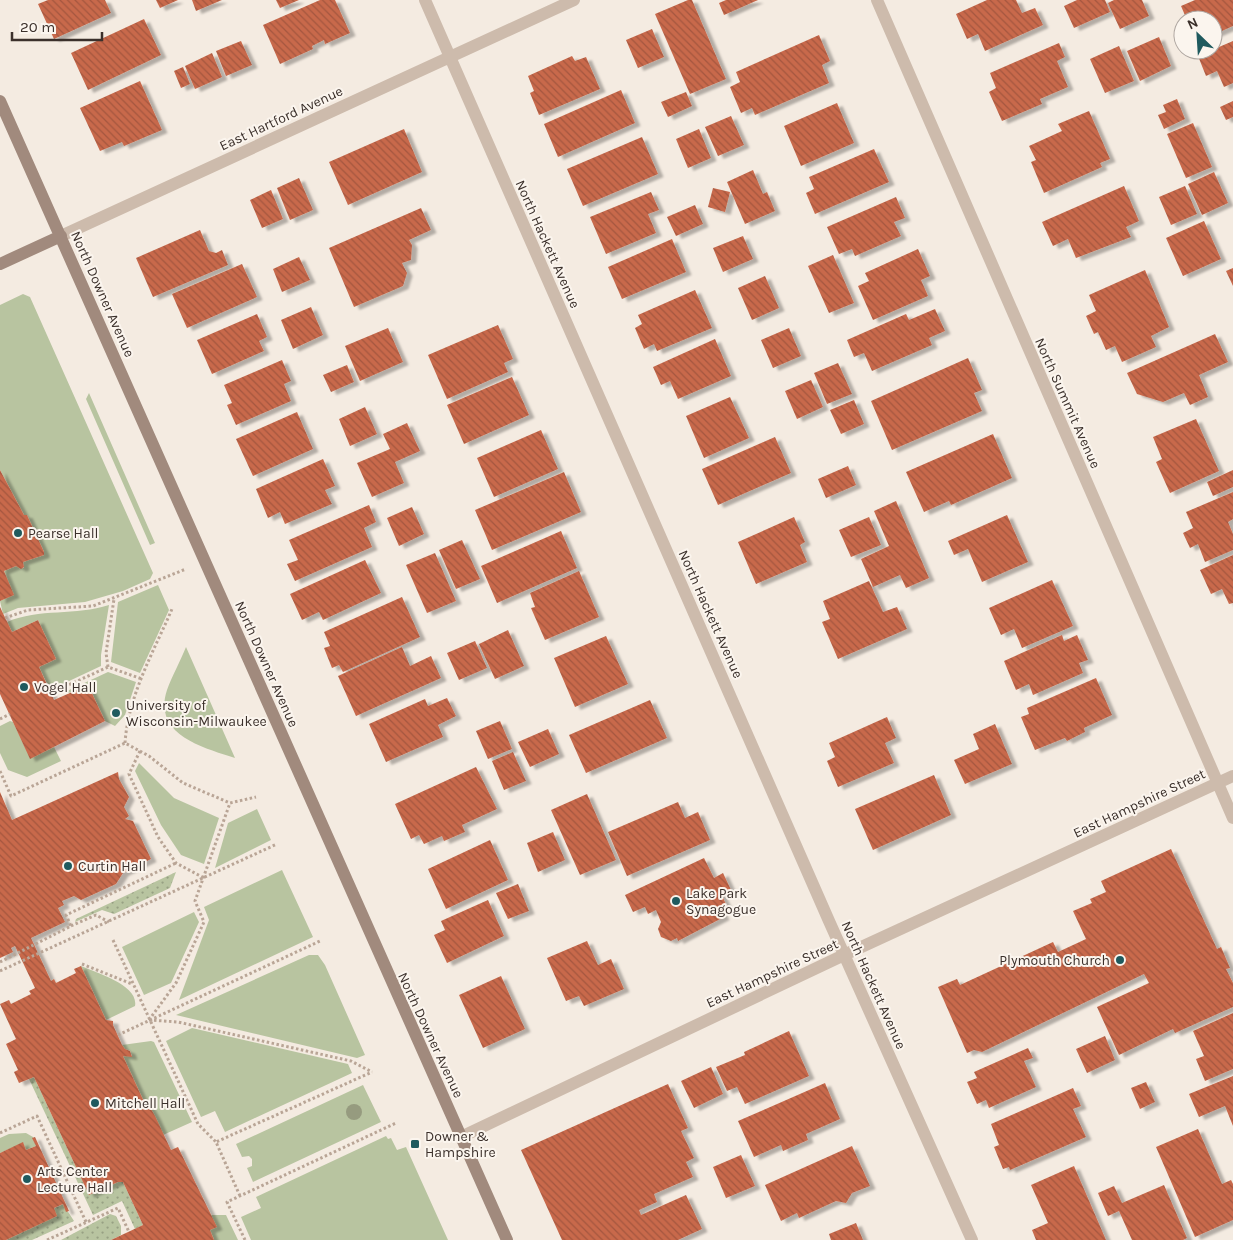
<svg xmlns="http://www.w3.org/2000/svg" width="1233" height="1240" viewBox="0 0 1233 1240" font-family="Karla,sans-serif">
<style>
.grass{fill:#b8c4a0}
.garden{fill:url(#garden-dots)}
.building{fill:url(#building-back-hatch);filter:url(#shadow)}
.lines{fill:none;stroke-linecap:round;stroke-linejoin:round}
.path{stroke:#b9a596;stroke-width:3;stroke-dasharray:2.5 2.5;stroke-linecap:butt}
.street{stroke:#cdbbac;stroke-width:12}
.secondary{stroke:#a18a7d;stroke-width:12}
.tree{fill:#969b7f}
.poi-dot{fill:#1f5a5e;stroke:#fbf5ee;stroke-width:2}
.labels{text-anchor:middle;stroke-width:4;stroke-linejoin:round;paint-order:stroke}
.street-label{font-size:14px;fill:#3b302b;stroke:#fbf5ee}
.poi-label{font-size:14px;fill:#3b302b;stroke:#fbf5ee;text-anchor:start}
</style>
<defs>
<pattern id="garden-dots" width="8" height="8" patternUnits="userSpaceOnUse" patternTransform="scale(1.25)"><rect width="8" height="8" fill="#b8c4a0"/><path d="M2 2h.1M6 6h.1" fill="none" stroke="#97a083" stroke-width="1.8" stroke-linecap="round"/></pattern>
<pattern id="building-back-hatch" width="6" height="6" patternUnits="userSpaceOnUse" patternTransform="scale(1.25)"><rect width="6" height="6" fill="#c8694b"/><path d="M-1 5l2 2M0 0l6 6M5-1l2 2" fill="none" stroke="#a4573f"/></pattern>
<filter id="shadow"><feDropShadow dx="5.5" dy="3" stdDeviation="1" flood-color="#0004"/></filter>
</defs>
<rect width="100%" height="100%" fill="#f4ebe1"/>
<path class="grass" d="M23,294L30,297L153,573L150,579L123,591L85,602L18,608L3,614L0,601L13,595L4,571L16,566L24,568L23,562L44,555V552L27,515H24L0,470V305Z
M89,393L155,543L150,545L86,399Z
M158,585L169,610L140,673L111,662L118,602Z
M109,605L101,655V666L50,690L39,667L56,659L38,620L12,632L7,622C39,608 76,616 109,605Z
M186,647L235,758C204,748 152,735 167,690C172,676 180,662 186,647Z
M108,672L136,682L125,715L115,726L105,721L88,685L66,694L65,692Z
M10,721L13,722L30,758L54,747L61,761L27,777L8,770L0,753V726Z
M139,763L174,798L219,818L204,864L181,855L161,825L135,771Z
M257,809L271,840L215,868L228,823Z
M282,870L313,937L179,1000L209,920L204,907Z
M194,912L199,922L171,983L144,995L122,947Z
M309,955H318L325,965L365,1055L357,1058L176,1015Z
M81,966C97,973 139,985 135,1006L106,1020Z
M192,1028L348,1064L352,1073L225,1132L215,1111L201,1117L166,1041Z
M151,1041L154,1042L192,1122L163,1135L148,1103L145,1104L123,1056H132L130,1051L125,1049L122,1045Z
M363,1085L381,1122L253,1182L247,1168L252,1166V1159L249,1156L242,1157L236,1144Z
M26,1133L33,1137L36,1146L26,1150L23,1143L0,1153V1138L9,1134Z
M386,1136L388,1139L391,1138L397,1150L406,1147L448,1240H251L241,1217L261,1208L256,1197Z
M211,1215H226L238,1240H214L210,1230L216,1227Z"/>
<path class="garden" d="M176,872L170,888L114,914L102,910L75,922L76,919Z
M34,1077L89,1195L118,1182H123L143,1225L135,1229L122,1201L93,1215L29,1079Z
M63,1204L74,1221L32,1240H6L56,1216L54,1208Z
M110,1214L116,1216L121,1226V1235L111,1240H61Z"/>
<path class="building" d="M48,0H105L111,13L54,39L38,4Z
M156,0H178L160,8Z
M192,0H222L196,11Z
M276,0H299L280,8Z
M320,0H335L350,33L325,44L324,40L312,46L313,49L280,64L263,25Z
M688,0H692L726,79L690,94L655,14Z
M726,0H758L724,15L719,3Z
M987,0H1016L1022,13L1035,8L1043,25L985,51L978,34L967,39L956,14Z
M1077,0H1105L1110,12L1074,28L1064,6Z
M1114,0H1142L1149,16L1120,29L1108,3Z
M1195,0H1233V26L1213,35V20H1187L1181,6Z
M144,19L161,55L88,90L71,53Z
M652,29L664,57L638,68L626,40Z
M819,35L830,61L822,65L829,83L755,115L752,108L741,113L730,87L740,82L736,72Z
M1159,37L1171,66L1140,81L1127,51Z
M241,41L252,65L226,76L216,51Z
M1233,41V83L1224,87L1217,71L1206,76L1198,56Z
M1059,43L1065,57L1057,61L1068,87L1040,99L1042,104L1002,121L989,92L996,88L990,73Z
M1119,46L1134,81L1105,93L1090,59Z
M212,53L222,77L195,89L185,66Z
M572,56L575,61L586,57L600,89L539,115L530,93L534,91L528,76Z
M183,67L190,84L181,88L174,71Z
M140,81L162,130L124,146L122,142L100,151L80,108Z
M621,90L635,123L558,157L544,124Z
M686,92L692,106L668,117L661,102Z
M1177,99L1185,119L1164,129L1158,115L1166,112L1163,105Z
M1233,101V117L1226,120L1220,107Z
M837,103L854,143L801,166L784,126Z
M1089,111L1110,159L1100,163L1102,167L1044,193L1031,162L1036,160L1029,146L1062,131L1058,124Z
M731,116L744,145L718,156L705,127Z
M1193,123L1212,167L1186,178L1167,134Z
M404,129L422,172L348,205L329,162Z
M699,129L711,158L688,168L676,139Z
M642,137L658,174L583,206L567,169Z
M874,149L889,182L815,214L806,193L814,189L809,177Z
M753,170L763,194L767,192L775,211L745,224L727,182Z
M1214,172L1228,203L1202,215L1188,184Z
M299,178L313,210L290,220L277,188Z
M1124,186L1139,221L1126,227L1131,237L1076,258L1068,239L1053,246L1042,222Z
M1185,186L1197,214L1171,225L1159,197Z
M713,188L730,192L725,212L708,207Z
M271,190L283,219L262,228L250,200Z
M651,192L659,210L648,214L656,233L606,254L590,217Z
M896,197L905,218L894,222L901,236L855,256L852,249L839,254L827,227Z
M695,205L703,224L676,236L667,217Z
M421,208L431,230L409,240L412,245L411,260L402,263L407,273L403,286L354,307L329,248Z
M1204,221L1221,259L1183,276L1166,238Z
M200,230L209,251L216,253L222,250L228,265L153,297L136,258Z
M743,236L753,259L723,272L713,248Z
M672,239L686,272L622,299L608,267Z
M918,249L930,276L921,280L928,296L873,320L858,286L869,281L865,273Z
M833,255L854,303L829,313L808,266Z
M299,257L310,280L282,292L273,269Z
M242,264L257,297L187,328L172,294Z
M1233,268V286L1226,271Z
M1145,270L1169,327L1151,336L1156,347L1122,362L1115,346L1106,350L1098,332L1094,334L1086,316L1096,311L1089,295Z
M765,276L779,308L752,320L738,288Z
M695,290L712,328L657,351L654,344L644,349L635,328L642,324L638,315Z
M311,307L323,335L293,349L281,320Z
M935,309L945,331L929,338L932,345L872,371L864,353L854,357L847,340L906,314L909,320Z
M257,314L267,337L259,341L264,351L212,374L197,340Z
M498,325L513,359L504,363L508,372L447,399L428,355Z
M388,328L403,362L360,381L345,346Z
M789,328L801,356L773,368L761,340Z
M1215,334L1228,362L1199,375L1208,397L1190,405L1184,393L1163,402L1137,394L1127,373Z
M715,339L731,376L678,399L670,381L661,385L653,367Z
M968,358L982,390L974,393L982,411L892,450L871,401Z
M282,360L291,381L284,384L291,401L236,425L227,405L232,403L224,385Z
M838,363L852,394L827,404L814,373Z
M347,365L354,382L331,392L323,375Z
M512,377L529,415L464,444L447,405Z
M811,380L823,407L797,419L785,391Z
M730,397L749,438L704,458L686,416Z
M854,400L864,424L841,434L830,410Z
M365,407L377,434L350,446L339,419Z
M297,412L313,449L253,476L236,439Z
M1196,419L1219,471L1170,493L1156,462L1162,459L1153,437Z
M407,423L420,451L395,462L404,483L372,497L357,463L390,449L383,434Z
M541,430L558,469L494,497L477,458Z
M993,434L1012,478L951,505L949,501L924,512L906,472Z
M775,437L791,473L718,505L702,469Z
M323,459L335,486L325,490L332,504L285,524L280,512L268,518L256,489Z
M848,466L856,485L826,498L818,479Z
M0,470L24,515H27L44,552V555L23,562L24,567L21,569L16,566L4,571L14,595L0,601Z
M1233,470V487L1213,496L1207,482Z
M564,472L581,512L492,550L475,510Z
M1233,492V519L1228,522L1233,534V550L1205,562L1198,544L1190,548L1183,533L1193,528L1186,512Z
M896,501L929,578L906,588L900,575L873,587L861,559L889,546L874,511Z
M369,505L376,522L364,528L372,547L295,581L287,564L298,560L289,540Z
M412,507L424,534L399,546L387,518Z
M1007,515L1028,562L982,582L968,549L954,555L948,541Z
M794,517L805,542L800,545L807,562L756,584L738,542Z
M869,517L881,545L851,557L839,530Z
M561,531L577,568L497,603L481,566Z
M462,540L480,579L456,589L439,550Z
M435,553L456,601L427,613L406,565Z
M1233,555V603L1229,604L1222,589L1211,594L1200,570Z
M365,560L381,593L323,620L319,612L302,620L290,594Z
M579,571L599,617L545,640L531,608L535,607L530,593Z
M1052,580L1073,626L1022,648L1014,629L1001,635L989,608Z
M869,581L883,612L897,607L907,629L838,659L822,622L830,619L823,601Z
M402,597L420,637L343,672L339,665L332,668L324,648L330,646L324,632Z
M0,607L12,632L38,620L56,659L39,667L54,700L88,685L105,721L30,759L0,694Z
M508,630L524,666L495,679L479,644Z
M1062,635L1064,641L1077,635L1088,660L1079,663L1083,673L1033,695L1029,684L1016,690L1004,661Z
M606,636L628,684L575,707L554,658Z
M475,641L487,668L459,680L447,653Z
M402,647L410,666L431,656L441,678L356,716L338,676Z
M1096,678L1112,715L1084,728L1085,732L1067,741L1065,738L1035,750L1021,717L1029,714L1027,708Z
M447,698L456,716L438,725L443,737L386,762L369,724L425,699L428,706Z
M650,700L667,738L586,773L569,735Z
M887,717L896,738L885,743L894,763L838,787L827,761L835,757L829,743Z
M500,721L512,749L488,759L476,731Z
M995,724L1012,764L965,784L954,760L979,749L973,734Z
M548,729L559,754L530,767L518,742Z
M513,752L526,781L504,790L492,761Z
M476,767L497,809L462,825L465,832L444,841L442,836L424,844L419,835L411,839L395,804Z
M118,772L119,779L129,797L124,807L129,816L125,819L133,821L151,859L123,873L116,884L81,900L74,896L62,901L64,905L58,908L65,922L31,938L51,981L54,979L56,983L76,973L74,969L81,966L106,1020L113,1021V1025L122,1045L125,1049L130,1051L132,1057L123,1056L145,1104L147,1102L155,1116L171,1150L178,1147L217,1227L210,1230L214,1240H111L143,1225L123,1182H118L89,1195L34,1077L19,1083L14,1072L18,1070L6,1044L16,1039L0,1004L9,1000L11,1004L31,994L29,991L35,988L15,946L11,948L13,952L0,958V792L12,820Z
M934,775L951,815L873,850L855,809Z
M587,794L616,860L580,875L551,810Z
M678,802L685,818L698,812L710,840L627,876L608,832Z
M553,832L565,860L538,872L527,843Z
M490,840L508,880L446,909L428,869Z
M1171,849L1217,949L1221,947L1230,968L1226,969L1233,983V1007L1175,1033L1173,1029L1119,1055L1097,1007L1149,983L1144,974L982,1052L974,1050L967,1053L938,987L957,979L960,985L1053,942L1058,952L1086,939L1073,911L1092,903L1090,899L1106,892L1101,881Z
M704,858L714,878L723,873L731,890L721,894L728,908L721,911L724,917L678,941L677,938L671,941L661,937L658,929L661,922L656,910L648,914L645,907L633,912L625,895Z
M518,884L529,911L508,919L496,893Z
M488,900L504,936L447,963L434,935L445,930L441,921Z
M587,941L598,965L611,959L624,989L584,1006L579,996L566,1001L547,958Z
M501,976L525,1029L483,1048L459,995Z
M1233,1013V1069L1205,1081L1196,1059L1204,1056L1193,1031Z
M789,1031L809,1076L745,1104L737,1087L727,1091L716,1067L745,1055L744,1052Z
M1105,1036L1115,1060L1087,1073L1076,1049Z
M1028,1048L1033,1058L1024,1061L1036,1087L989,1108L986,1100L977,1104L967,1082L977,1078L974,1072Z
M711,1067L723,1094L694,1108L681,1081Z
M1233,1076V1126L1225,1106L1199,1117L1189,1094Z
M1146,1082L1155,1102L1140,1109L1131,1088Z
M825,1083L840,1119L806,1134L808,1140L783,1151L781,1145L754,1157L738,1121Z
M668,1084L688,1128L681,1131L694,1158L686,1162L693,1177L654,1194L657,1202L639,1210L641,1215L686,1195L702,1229L678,1240H562L521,1150Z
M1073,1088L1081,1106L1073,1109L1086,1137L1010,1170L1009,1167L1003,1169L994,1147L999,1145L991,1124Z
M1198,1129L1222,1184L1231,1180L1233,1184V1220L1195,1237L1156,1147Z
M35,1137L69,1211L66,1212L63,1204L54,1208L57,1216L6,1240H0V1153L23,1142L26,1150L36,1146L32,1138Z
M852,1146L870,1186L852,1193L846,1203L836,1201L799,1218L797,1213L781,1221L765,1185Z
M741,1155L755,1186L726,1198L713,1167Z
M1074,1166L1106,1240H1036L1032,1230L1048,1223L1031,1185Z
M1164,1185L1187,1238L1183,1240H1132L1119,1211L1108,1216L1098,1193L1114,1186L1122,1203Z
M856,1223L863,1240H831L829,1234Z"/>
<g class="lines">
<path class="path" d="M5,618L28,610L93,606L186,569
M108,667L106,653L114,599
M51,693L108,667L142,679
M0,719L10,714
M125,743C128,696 154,651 172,609
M140,751L129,774L158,837L176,863L204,878
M0,771L11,796L125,743L149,756L183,783L230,803L256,797
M71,926L96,915L109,922
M113,940L198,1124L216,1142
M0,962L71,926L66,915L176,863
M82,964L132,984
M0,971L277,844
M149,1020L176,983L204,922L195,901L230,803
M149,1020L178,1022L351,1061L372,1072
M118,1035L320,941
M0,1133L37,1116L86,1222
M240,1196L216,1142L372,1072
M47,1240L118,1208L129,1232
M245,1240L227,1202L396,1123"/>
<path class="street" d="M425,0L829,921L972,1240
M877,0L1233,818
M61,236L574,0
M461,1137L844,955L1233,776"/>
<path class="secondary" d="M0,101L507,1240
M0,264L61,236"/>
</g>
<circle class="tree" cx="354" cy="1112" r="8"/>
<g class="poi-dot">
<circle cx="18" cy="533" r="5"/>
<circle cx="24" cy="687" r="5"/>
<circle cx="116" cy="713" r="5"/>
<circle cx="68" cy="866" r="5"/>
<circle cx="676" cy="901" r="5"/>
<circle cx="1120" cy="960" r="5"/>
<circle cx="95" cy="1103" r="5"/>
<rect x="410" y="1139" width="10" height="10" rx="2.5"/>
<circle cx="27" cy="1179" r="5"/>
</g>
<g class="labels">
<g class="street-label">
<text transform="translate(281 118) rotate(-25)" y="5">East Hartford Avenue</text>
<text transform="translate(548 244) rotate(66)" y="5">North Hackett Avenue</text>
<text transform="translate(103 294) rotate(66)" y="5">North Downer Avenue</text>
<text transform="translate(1068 403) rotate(66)" y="5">North Summit Avenue</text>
<text transform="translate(711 614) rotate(66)" y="5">North Hackett Avenue</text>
<text transform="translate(267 664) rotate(66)" y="5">North Downer Avenue</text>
<text transform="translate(1139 803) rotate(-25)" y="5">East Hampshire Street</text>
<text transform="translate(772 973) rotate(-25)" y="5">East Hampshire Street</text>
<text transform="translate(874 985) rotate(66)" y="5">North Hackett Avenue</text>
<text transform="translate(431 1035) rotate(65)" y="5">North Downer Avenue</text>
</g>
<g class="poi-label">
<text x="28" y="538">Pearse Hall</text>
<text x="34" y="692">Vogel Hall</text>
<text x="126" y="710">University of<tspan x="126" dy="16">Wisconsin-Milwaukee</tspan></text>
<text x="78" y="871">Curtin Hall</text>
<text x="686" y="898">Lake Park<tspan x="686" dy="16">Synagogue</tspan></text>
<text x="1110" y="965" text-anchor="end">Plymouth Church</text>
<text x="105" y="1108">Mitchell Hall</text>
<text x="425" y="1141">Downer &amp;<tspan x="425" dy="16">Hampshire</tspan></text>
<text x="37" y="1176">Arts Center<tspan x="37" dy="16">Lecture Hall</tspan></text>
</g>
</g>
<g transform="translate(1198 35) rotate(335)"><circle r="24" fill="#fbf5ee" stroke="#aea6a0"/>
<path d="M0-4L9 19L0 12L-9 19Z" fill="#1f5a5e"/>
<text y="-8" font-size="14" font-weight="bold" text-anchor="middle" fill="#3b302b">N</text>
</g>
<path d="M12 32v8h90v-8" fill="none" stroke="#3b302b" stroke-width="2.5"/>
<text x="20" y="32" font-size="15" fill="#3b302b" stroke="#fbf5ee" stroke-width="4" paint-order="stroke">20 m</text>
</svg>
